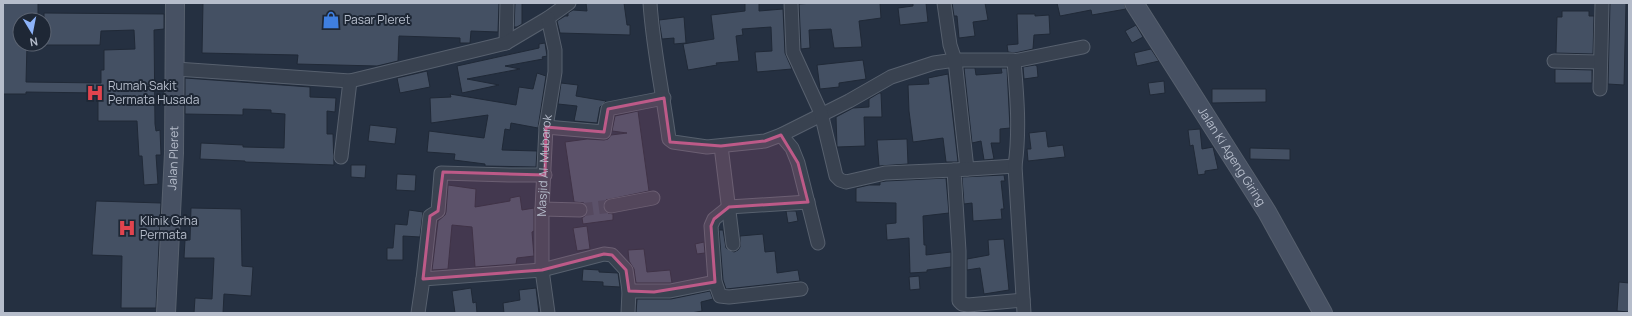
<svg xmlns="http://www.w3.org/2000/svg" width="1632" height="316" viewBox="0 0 1632 316" font-family="Manrope,sans-serif">
<style>
.building{fill:#445063;stroke:#202937}
.lines{fill:none;stroke-linecap:round;stroke-linejoin:round}
.street-tunnel{stroke:#3b4556;stroke-width:13;stroke-dasharray:13 6;stroke-linecap:butt}
.street-casing{stroke:#57606e;stroke-width:15}
.secondary-casing{stroke:#57606e;stroke-width:20}
.street{stroke:#394250;stroke-width:13}
.secondary{stroke:#475163;stroke-width:18}
.marked{fill:#bd5a88;fill-opacity:0.2;stroke:#bd5a88;stroke-width:3;stroke-linejoin:round}
.labels{text-anchor:middle;stroke-width:4;stroke-linejoin:round;paint-order:stroke}
.poi-label{font-size:12px;fill:#b6bdcb;stroke:#1e2735;text-anchor:start}
.street-label{font-size:12px;fill:#b6bdcb;stroke:#1e2735}
</style>
<rect width="100%" height="100%" fill="#253041"/>
<path class="building" d="M3,3H38V20H20V44H27L26,82L101,83V70H104V50L135,49L134,30L101,31L100,45H44V13L164,14V29L154,30L155,124L156,131L160,130L161,155H156L158,184L144,185L142,156H139L137,121H98V93L26,92V94H3Z
M203,3H499L498,32L471,31L470,43H460V38L399,36L398,61L377,66L297,64L298,55L202,53Z
M515,3H522V24L517,27H514Z
M586,3H624L627,25H630V35L560,33L557,21L565,16H568V13L573,10L587,11Z
M745,3H759V11L783,9L785,53L792,69L757,72L755,52L772,51L771,27L742,29L743,35L736,36L739,61L716,63L717,65L688,70L683,44L714,39L711,15L745,11Z
M814,3H880L881,18L859,21L862,47L834,48L831,29L809,30L810,48L801,49L799,4Z
M913,3H926L928,22L900,25L898,8L913,6Z
M952,3H985L988,20L973,22L975,36L959,38L957,16H954Z
M1057,3H1124L1126,9L1092,15L1091,10L1060,16Z
M1610,3H1626L1624,85L1608,84Z
M1562,11H1589V16H1594L1593,54L1556,53L1557,17H1562Z
M1017,14H1035V16L1049,15L1050,34L1034,35L1033,49L1015,53L1008,52L1007,45L1018,44Z
M684,17L686,43L674,44V38L662,39L659,20Z
M1136,25L1143,37L1132,43L1125,31Z
M545,43L547,56L542,57L543,59L505,66L520,69L467,79L499,85L462,93L457,66L539,48V44Z
M1151,49L1159,61L1137,66L1134,53Z
M863,60L866,79L839,83V87L820,89L817,65Z
M1035,65L1037,66L1038,77L1024,79L1023,67Z
M964,68H975L976,75L1002,73L1001,68H1007L1010,128L1000,129V143H991L994,159L984,160L981,141L972,143Z
M1555,69L1592,70V83H1555Z
M427,71L430,87L400,93L397,78Z
M537,73L546,76L538,128L511,123L510,130L505,129L502,150L537,151L536,167L485,166V164L454,160L455,154L427,152L429,131L484,138L488,115L431,123L430,98L451,97L450,94L516,105L519,87L533,89Z
M948,74L958,162H946L943,138L913,142L909,111L908,85L929,84L928,78Z
M185,78L310,87V97L336,98L335,112L327,111V134H333L334,165L245,162V161L200,159L201,143L243,145V147L284,148L285,114L271,113V110L243,109V115L185,114Z
M1164,81L1165,93L1150,95L1148,83Z
M561,83L578,85L576,96L606,101L600,107L597,123L574,121L577,106L558,104Z
M1212,89H1266V102L1212,103Z
M879,93H881L882,117H864L865,146L837,147L836,117L853,108L869,107V99Z
M638,111L649,191L606,200L604,203L603,208L608,213L613,214V220L583,224L582,218L587,214L588,210L584,203L574,202L565,142L587,139L604,140L608,139L611,135L627,133L612,131L615,116Z
M370,125L397,128L395,144L368,141Z
M1200,129L1202,149L1213,147L1218,169L1205,171V174L1198,175L1193,145L1190,146L1188,130Z
M1046,131L1048,147L1063,145L1065,157L1028,161L1027,149H1031L1029,133Z
M907,139L908,164L879,166L877,140Z
M1250,148L1290,149V160L1250,159Z
M351,165H366L365,178L351,177Z
M397,174L416,175L415,191L396,190Z
M1004,175L1005,181H1001L1004,209H1001L1002,219L973,221L972,203L964,204L962,177Z
M946,178L949,213L923,216L924,245H926V255L951,252V267L927,270V272L910,273L909,238L887,240L886,224L896,223V203L856,202V188L869,185H880V182L886,181Z
M448,185L476,189L475,207L510,201V198L520,196L522,210L534,208V231L532,232L534,256L517,258L516,264L475,267L472,227L452,225L448,269L432,270L438,221L445,215L446,212Z
M96,201L161,203L156,308H121L122,256L92,255Z
M191,208L241,209L242,266L253,267L251,296L224,294L223,313H194L195,298L212,299L214,258H184L185,240H190Z
M409,210L423,212L420,237L403,236V260H387V248H393L395,224L407,225Z
M786,211H796L798,221L788,223Z
M587,226L590,249L577,251L573,228Z
M719,230H723L726,248L734,252L738,250L740,247V236L763,234L765,252L775,251L777,273L798,270L800,281L726,289L723,280Z
M1004,239L1009,290L984,294L980,268L967,270V259L989,255L988,240Z
M704,242L705,253L697,254L695,244Z
M644,249L647,272L670,270L672,283H636L634,269L629,261L628,250Z
M583,269L599,270V272L618,273L620,287L603,286V282L582,281Z
M919,276L920,289L910,290L909,277Z
M1619,282L1629,283V312L1617,311Z
M471,288L473,303L476,302L477,313H455L452,291Z
M536,288L539,313H504L503,303L520,300L519,290Z
M710,291L713,299L701,302L702,311L691,313H636L637,299H671Z"/>
<g class="lines">
<path class="street-tunnel" d="M580,210L611,206"/>
<g class="street-casing">
<g id="street">
<path d="M650,3C653,49 663,94 669,139L673,142L707,147L765,141L781,135L849,101L891,77L934,63L955,60H1013L1014,61"/>
<path d="M791,3L793,52L821,113L836,176L840,180L846,182L885,173L954,170"/>
<path d="M944,3L950,45L955,60L967,169"/>
<path d="M506,43L507,3"/>
<path d="M1554,61L1600,62"/>
<path d="M176,69L350,81L506,43L548,18L569,3"/>
<path d="M1600,89L1602,3"/>
<path d="M546,127L604,132L608,109L664,98"/>
<path d="M781,135L792,148L798,163L818,243"/>
<path d="M721,146L733,244"/>
<path d="M341,157L350,81"/>
<path d="M1015,166L954,170L959,251V301L962,304L968,305L1023,300"/>
<path d="M611,206L653,198"/>
<path d="M542,209L580,210"/>
<path d="M423,279L430,216L438,211L441,173L509,175H545"/>
<path d="M801,289L729,297L720,296L715,282L711,226L714,219L729,207L808,202"/>
<path d="M629,291H670L715,282"/>
<path d="M418,313L423,279L542,270L604,254L612,255L626,270L629,291L628,313"/>
<path id="s1" d="M548,313L542,270V209L546,127L555,72V50L548,18"/>
<path d="M1024,313L1015,166C1020,130 1017,96 1014,61L1083,47"/>
</g>
</g>
<g class="secondary-casing">
<g id="secondary">
<path id="s2" d="M1134,3L1267,212L1323,313"/>
<path id="s3" d="M166,313L174,153L175,3"/>
</g>
</g>
<use href="#street" class="street"/>
<use href="#secondary" class="secondary"/>
</g>
<path class="marked" d="M664,98L670,142L721,146L765,141L781,135L798,163L808,202L729,207L714,219L711,226L715,282L654,292L629,291L626,270L612,255L604,254L542,270L423,279L430,216L438,211L443,172L545,175L546,127L604,132L608,109Z"/>
<defs>
<g id="shop-bare" transform="scale(1.38)"><path d="M-5-2.5h2.3a2.7 3.5 0 0 1 5.4 0H5L5.5 6h-11ZM-1.5-2.5h3a1.5 2.3 0 0 0-3 0Z" fill="#3f7fe0" stroke="#1e2735" stroke-width="2.5" paint-order="stroke"/></g>
<g id="hospital-bare" transform="scale(1.38)"><path d="M-5-5h3v3.5h4V-5h3V5h-3V1.5h-4V5h-3Z" fill="#e0444e" stroke="#1e2735" stroke-width="2.5" paint-order="stroke"/></g>
</defs>
<g fill-rule="evenodd">
<use href="#shop-bare" x="331" y="20"/>
<use href="#hospital-bare" x="95" y="93"/>
<use href="#hospital-bare" x="127" y="228"/>
</g>
<g class="labels">
<g class="poi-label">
<text x="344" y="24">Pasar Pleret</text>
<text x="108" y="90">Rumah Sakit<tspan x="108" dy="14">Permata Husada</tspan></text>
<text x="140" y="225">Klinik Grha<tspan x="140" dy="14">Permata</tspan></text>
</g>
<g class="street-label">
<text dy="4" stroke="none"><textPath href="#s2" startOffset="182">Jalan Ki Ageng Giring</textPath></text>
<text dy="4" stroke="none"><textPath href="#s3" startOffset="155">Jalan Pleret</textPath></text>
<text dy="4" stroke="none"><textPath href="#s1" startOffset="148">Masjid Al-Mubarok</textPath></text>
</g>
</g>
<rect width="1632" height="316" fill="none" stroke="#b6bdcb" stroke-width="8"/>
<g transform="translate(32 32) rotate(170)"><circle r="19" fill="#1e2735" stroke="#5b6371"/>
<path d="M0-3L7 15L0 10L-7 15Z" fill="#8db3f9"/>
<text y="-6" font-size="11" font-weight="bold" text-anchor="middle" fill="#b6bdcb">N</text>
</g>
</svg>
